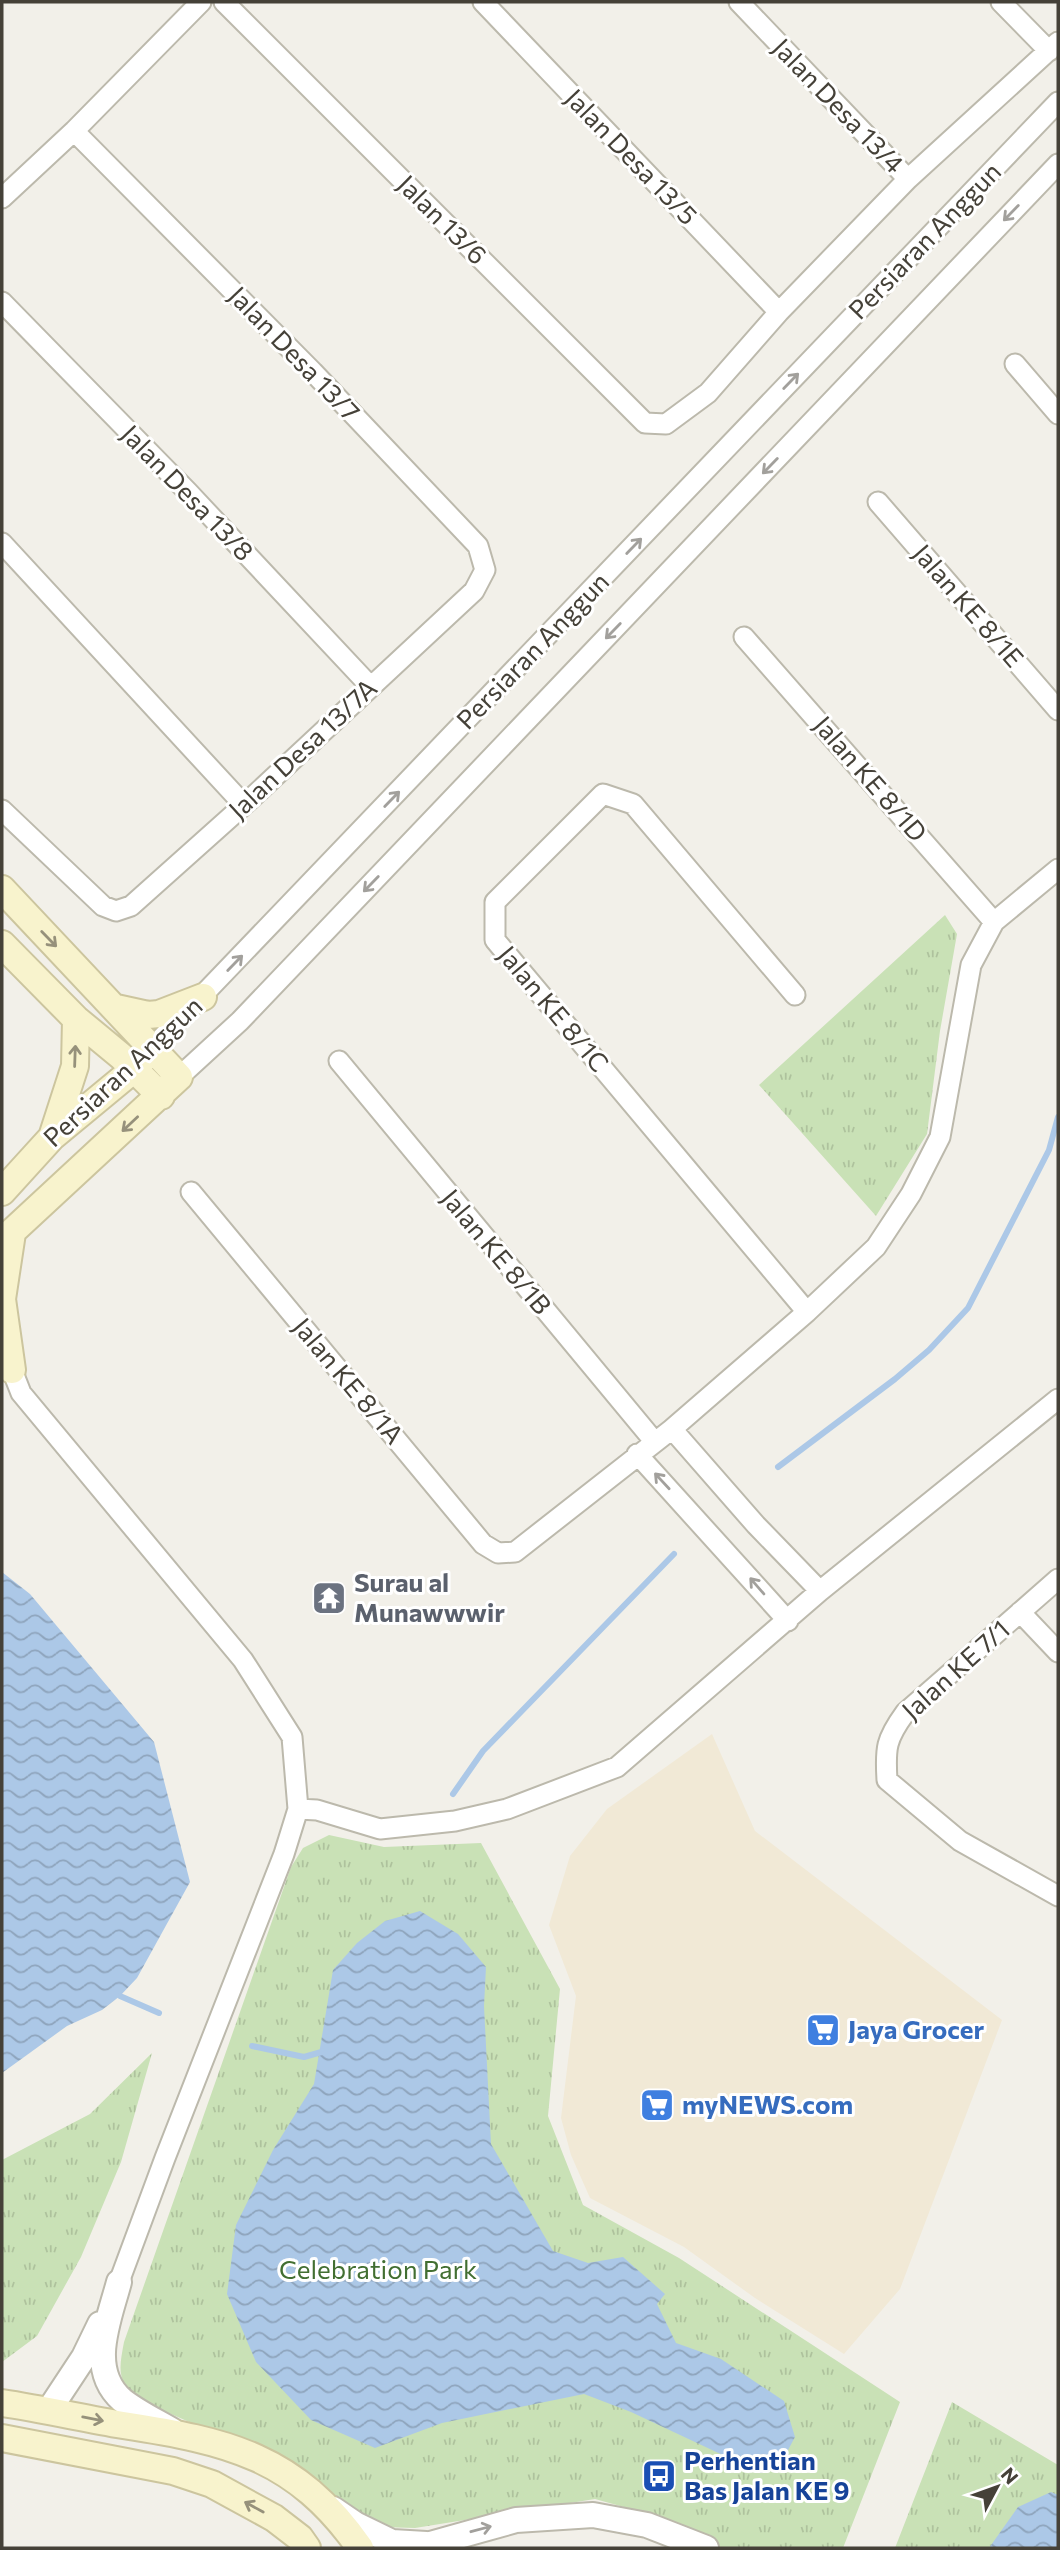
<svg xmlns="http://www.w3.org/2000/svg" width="1060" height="2550" viewBox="0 0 1060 2550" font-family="Commissioner,sans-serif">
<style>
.commercial{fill:#f1e9d6}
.grass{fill:url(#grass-tufts)}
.water{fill:url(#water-waves)}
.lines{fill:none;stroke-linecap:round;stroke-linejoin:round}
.stream{stroke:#acc8e7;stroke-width:6}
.minor-casing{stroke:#bcb9ac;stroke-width:23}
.tertiary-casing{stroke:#bcb9ac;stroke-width:28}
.secondary-casing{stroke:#ccc59e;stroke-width:30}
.minor{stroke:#fff;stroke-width:19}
.tertiary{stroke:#fff;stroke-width:24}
.secondary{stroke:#f8f3cd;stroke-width:26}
.oneway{stroke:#a2a09c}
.oneway2{stroke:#96917b}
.labels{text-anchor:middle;stroke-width:6;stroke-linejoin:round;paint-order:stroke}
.street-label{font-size:26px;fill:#454138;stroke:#fff}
.worship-label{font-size:26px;font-weight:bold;fill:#5b616d;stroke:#fff;text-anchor:start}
.shop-label{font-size:26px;font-weight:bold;fill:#366cbe;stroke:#fff;text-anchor:start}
.park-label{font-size:26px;fill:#426f32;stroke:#fff}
.transit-label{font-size:26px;font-weight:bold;fill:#164399;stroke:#fff;text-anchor:start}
</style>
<defs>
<pattern id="grass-tufts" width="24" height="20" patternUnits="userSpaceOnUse" patternTransform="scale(1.75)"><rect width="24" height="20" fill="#c9e1b6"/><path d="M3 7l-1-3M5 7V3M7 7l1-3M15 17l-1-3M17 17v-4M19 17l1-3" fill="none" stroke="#aec29d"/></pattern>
<pattern id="water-waves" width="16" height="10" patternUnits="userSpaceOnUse" patternTransform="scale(1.75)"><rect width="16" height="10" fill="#acc8e7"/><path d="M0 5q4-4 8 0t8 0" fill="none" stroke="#8ea4bc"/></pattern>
</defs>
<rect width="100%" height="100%" fill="#f2f0e9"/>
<path class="commercial" d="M712,1734L755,1831L1002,2020L900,2289L844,2354L755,2298L684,2247L590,2198L571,2155L561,2118L576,1996L549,1925L570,1856L607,1809Z"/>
<path class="grass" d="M945,915L957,934L940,1031L927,1134L876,1216L759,1085Z
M329,1835L384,1847L481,1843L560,1989L548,2116L583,2205L679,2258L900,2402L843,2548H718L667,2519L595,2499L415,2528L381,2527L342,2508L285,2464L139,2400C116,2381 119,2369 124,2342L291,1867L303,1848Z
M152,2053L121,2162L81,2257L37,2336L2,2362V2160L90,2114Z
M952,2402L1058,2465V2548H895Z"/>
<path class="water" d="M2,1572L30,1594L154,1742L190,1882L137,1978L120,1996L102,2010L67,2026L2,2073Z
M420,1911L458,1934L486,1967L484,2006L491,2144L553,2251L588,2263L623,2257L665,2294L657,2304L676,2343L721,2359L784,2401L795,2437L781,2463L761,2473L631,2412L584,2394L442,2423L375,2448L311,2420L256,2362L227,2294L236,2225L273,2150L314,2084L333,1970L357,1943L385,1921Z
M1051,2492L1058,2495V2548H989L1018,2507Z"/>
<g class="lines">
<path class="stream" d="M778,1467L895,1379L929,1350L968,1308L1049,1150L1058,1117
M453,1794L483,1751L674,1554
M120,1996L159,2013
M252,2046L304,2057L325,2051"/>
<g class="minor-casing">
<path id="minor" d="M224,2L645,423L666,424L708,393L779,312L908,179L1058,42
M483,2L779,312
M739,2L908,179
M1001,2L1049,51
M2,198L74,131L201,2
M2,302L188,492L370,686
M1015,364L1058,414
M878,502L1058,710
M2,543L244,805
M744,637L994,922
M2,810L103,906L116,911L131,906L244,805L474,591L485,570L478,546L313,372L74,131
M795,995L633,804L603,794L495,902V940L807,1312
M153,1047L1058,102
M339,1061L654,1441
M179,1077L240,1021L1058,164
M191,1192L483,1544L498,1553L515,1552L672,1429L807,1312L876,1247L911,1194L940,1137L971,965L994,922L1058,869
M5,1361L12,1370L21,1393L243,1660L292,1737L298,1809L284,1854L165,2158L119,2282
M672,1429L756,1525L820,1591
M637,1454L788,1621
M1058,1579L905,1713C886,1739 885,1748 887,1780L960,1841L1058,1896
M1020,1612L1058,1652
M298,1809L317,1810L380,1829L455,1821L507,1809L617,1767L820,1591L1058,1399"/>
</g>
<g class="tertiary-casing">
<path id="tertiary" d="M119,2282C109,2320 87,2369 122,2400C137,2412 156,2421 173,2431
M49,2410L84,2357L100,2324
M333,2509L355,2524L392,2542L426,2544
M416,2548L516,2520L593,2515L647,2525L706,2548"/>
</g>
<g class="secondary-casing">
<path id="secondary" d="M2,889L179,1077L2,1241
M2,944L76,1019L122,1057L161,1096
M116,1008L148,1015L159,1014L203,997
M52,1137L75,1066L76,1019
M2,1192L52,1137L133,1070L145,1057
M12,1233L2,1299L12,1370
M2,2403C42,2409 82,2418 123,2425C227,2441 296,2456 360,2548
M2,2438L173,2471L212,2484L274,2518L300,2538L307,2548"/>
</g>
<use href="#minor" class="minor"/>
<use href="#tertiary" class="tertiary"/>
<use href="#secondary" class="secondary"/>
</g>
<defs><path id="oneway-shaft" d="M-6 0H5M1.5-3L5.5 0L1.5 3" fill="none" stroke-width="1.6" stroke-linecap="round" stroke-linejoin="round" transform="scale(1.75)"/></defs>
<g class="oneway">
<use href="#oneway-shaft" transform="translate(1011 213) rotate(134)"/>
<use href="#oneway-shaft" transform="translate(791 381) rotate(-46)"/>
<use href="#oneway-shaft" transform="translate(770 466) rotate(134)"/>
<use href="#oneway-shaft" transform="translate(634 546) rotate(-46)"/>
<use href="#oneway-shaft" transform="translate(613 631) rotate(134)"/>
<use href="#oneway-shaft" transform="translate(392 799) rotate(-46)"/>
<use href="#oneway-shaft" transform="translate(371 884) rotate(134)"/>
<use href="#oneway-shaft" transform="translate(235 963) rotate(-46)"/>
<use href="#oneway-shaft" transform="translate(662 1481) rotate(-133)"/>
<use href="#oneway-shaft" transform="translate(757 1586) rotate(-131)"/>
<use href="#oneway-shaft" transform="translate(481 2529) rotate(-15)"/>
</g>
<g class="oneway2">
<use href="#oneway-shaft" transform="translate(49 939) rotate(46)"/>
<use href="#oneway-shaft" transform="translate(75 1056) rotate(-88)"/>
<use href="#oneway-shaft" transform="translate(130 1124) rotate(137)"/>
<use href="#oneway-shaft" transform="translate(93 2419) rotate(11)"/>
<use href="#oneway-shaft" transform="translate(254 2507) rotate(-151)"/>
</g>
<defs>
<g id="temple-square" transform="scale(1.75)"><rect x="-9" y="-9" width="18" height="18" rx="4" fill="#6b7280" stroke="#fff"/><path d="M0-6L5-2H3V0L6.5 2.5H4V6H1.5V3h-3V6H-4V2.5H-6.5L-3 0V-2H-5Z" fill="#fff"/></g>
<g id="supermarket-square" transform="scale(1.75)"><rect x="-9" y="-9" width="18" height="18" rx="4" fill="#3f7fe0" stroke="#fff"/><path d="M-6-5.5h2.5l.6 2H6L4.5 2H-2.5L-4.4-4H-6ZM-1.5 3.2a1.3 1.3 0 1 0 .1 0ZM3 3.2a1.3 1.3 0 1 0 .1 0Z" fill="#fff"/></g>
<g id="bus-square" transform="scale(1.75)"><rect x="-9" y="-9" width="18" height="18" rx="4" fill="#1a4fb4" stroke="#fff"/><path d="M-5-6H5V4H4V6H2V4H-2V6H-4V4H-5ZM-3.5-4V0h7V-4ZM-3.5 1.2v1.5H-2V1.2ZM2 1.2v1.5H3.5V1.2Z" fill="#fff"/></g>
</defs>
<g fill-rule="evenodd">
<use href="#temple-square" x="329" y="1598"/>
<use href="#supermarket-square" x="823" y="2030"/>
<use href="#supermarket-square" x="657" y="2105"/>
<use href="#bus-square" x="659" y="2476"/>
</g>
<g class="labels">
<g class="street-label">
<text transform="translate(838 106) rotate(46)" y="9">Jalan Desa 13/4</text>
<text transform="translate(631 157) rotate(46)" y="9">Jalan Desa 13/5</text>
<text transform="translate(442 220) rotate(45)" y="9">Jalan 13/6</text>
<text transform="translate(925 241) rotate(-46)" y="9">Persiaran Anggun</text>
<text transform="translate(294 354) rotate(46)" y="9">Jalan Desa 13/7</text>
<text transform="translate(187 493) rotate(46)" y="9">Jalan Desa 13/8</text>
<text transform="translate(968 606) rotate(49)" y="9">Jalan KE 8/1E</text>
<text transform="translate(533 651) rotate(-46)" y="9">Persiaran Anggun</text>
<text transform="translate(303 749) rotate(-43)" y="9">Jalan Desa 13/7A</text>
<text transform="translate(870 779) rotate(49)" y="9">Jalan KE 8/1D</text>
<text transform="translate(553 1009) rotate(50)" y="9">Jalan KE 8/1C</text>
<text transform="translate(123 1072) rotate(-43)" y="9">Persiaran Anggun</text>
<text transform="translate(496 1252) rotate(50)" y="9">Jalan KE 8/1B</text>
<text transform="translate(348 1381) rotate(50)" y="9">Jalan KE 8/1A</text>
<text transform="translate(956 1670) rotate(-42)" y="9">Jalan KE 7/1</text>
</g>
<g class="worship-label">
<text x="354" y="1592">Surau al<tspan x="354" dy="30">Munawwwir</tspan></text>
</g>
<g class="shop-label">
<text x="848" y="2039">Jaya Grocer</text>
<text x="682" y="2114">myNEWS.com</text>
</g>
<g class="park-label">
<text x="378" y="2279">Celebration Park</text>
</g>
<g class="transit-label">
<text x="684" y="2470">Perhentian<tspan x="684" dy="30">Bas Jalan KE 9</tspan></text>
</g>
</g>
<rect width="1060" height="2550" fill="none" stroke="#454138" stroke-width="7"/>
<g transform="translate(997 2487) rotate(49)" stroke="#ffffff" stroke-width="5" paint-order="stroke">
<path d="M0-5L12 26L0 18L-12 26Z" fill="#454138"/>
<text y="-10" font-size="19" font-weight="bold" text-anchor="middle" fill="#454138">N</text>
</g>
</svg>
